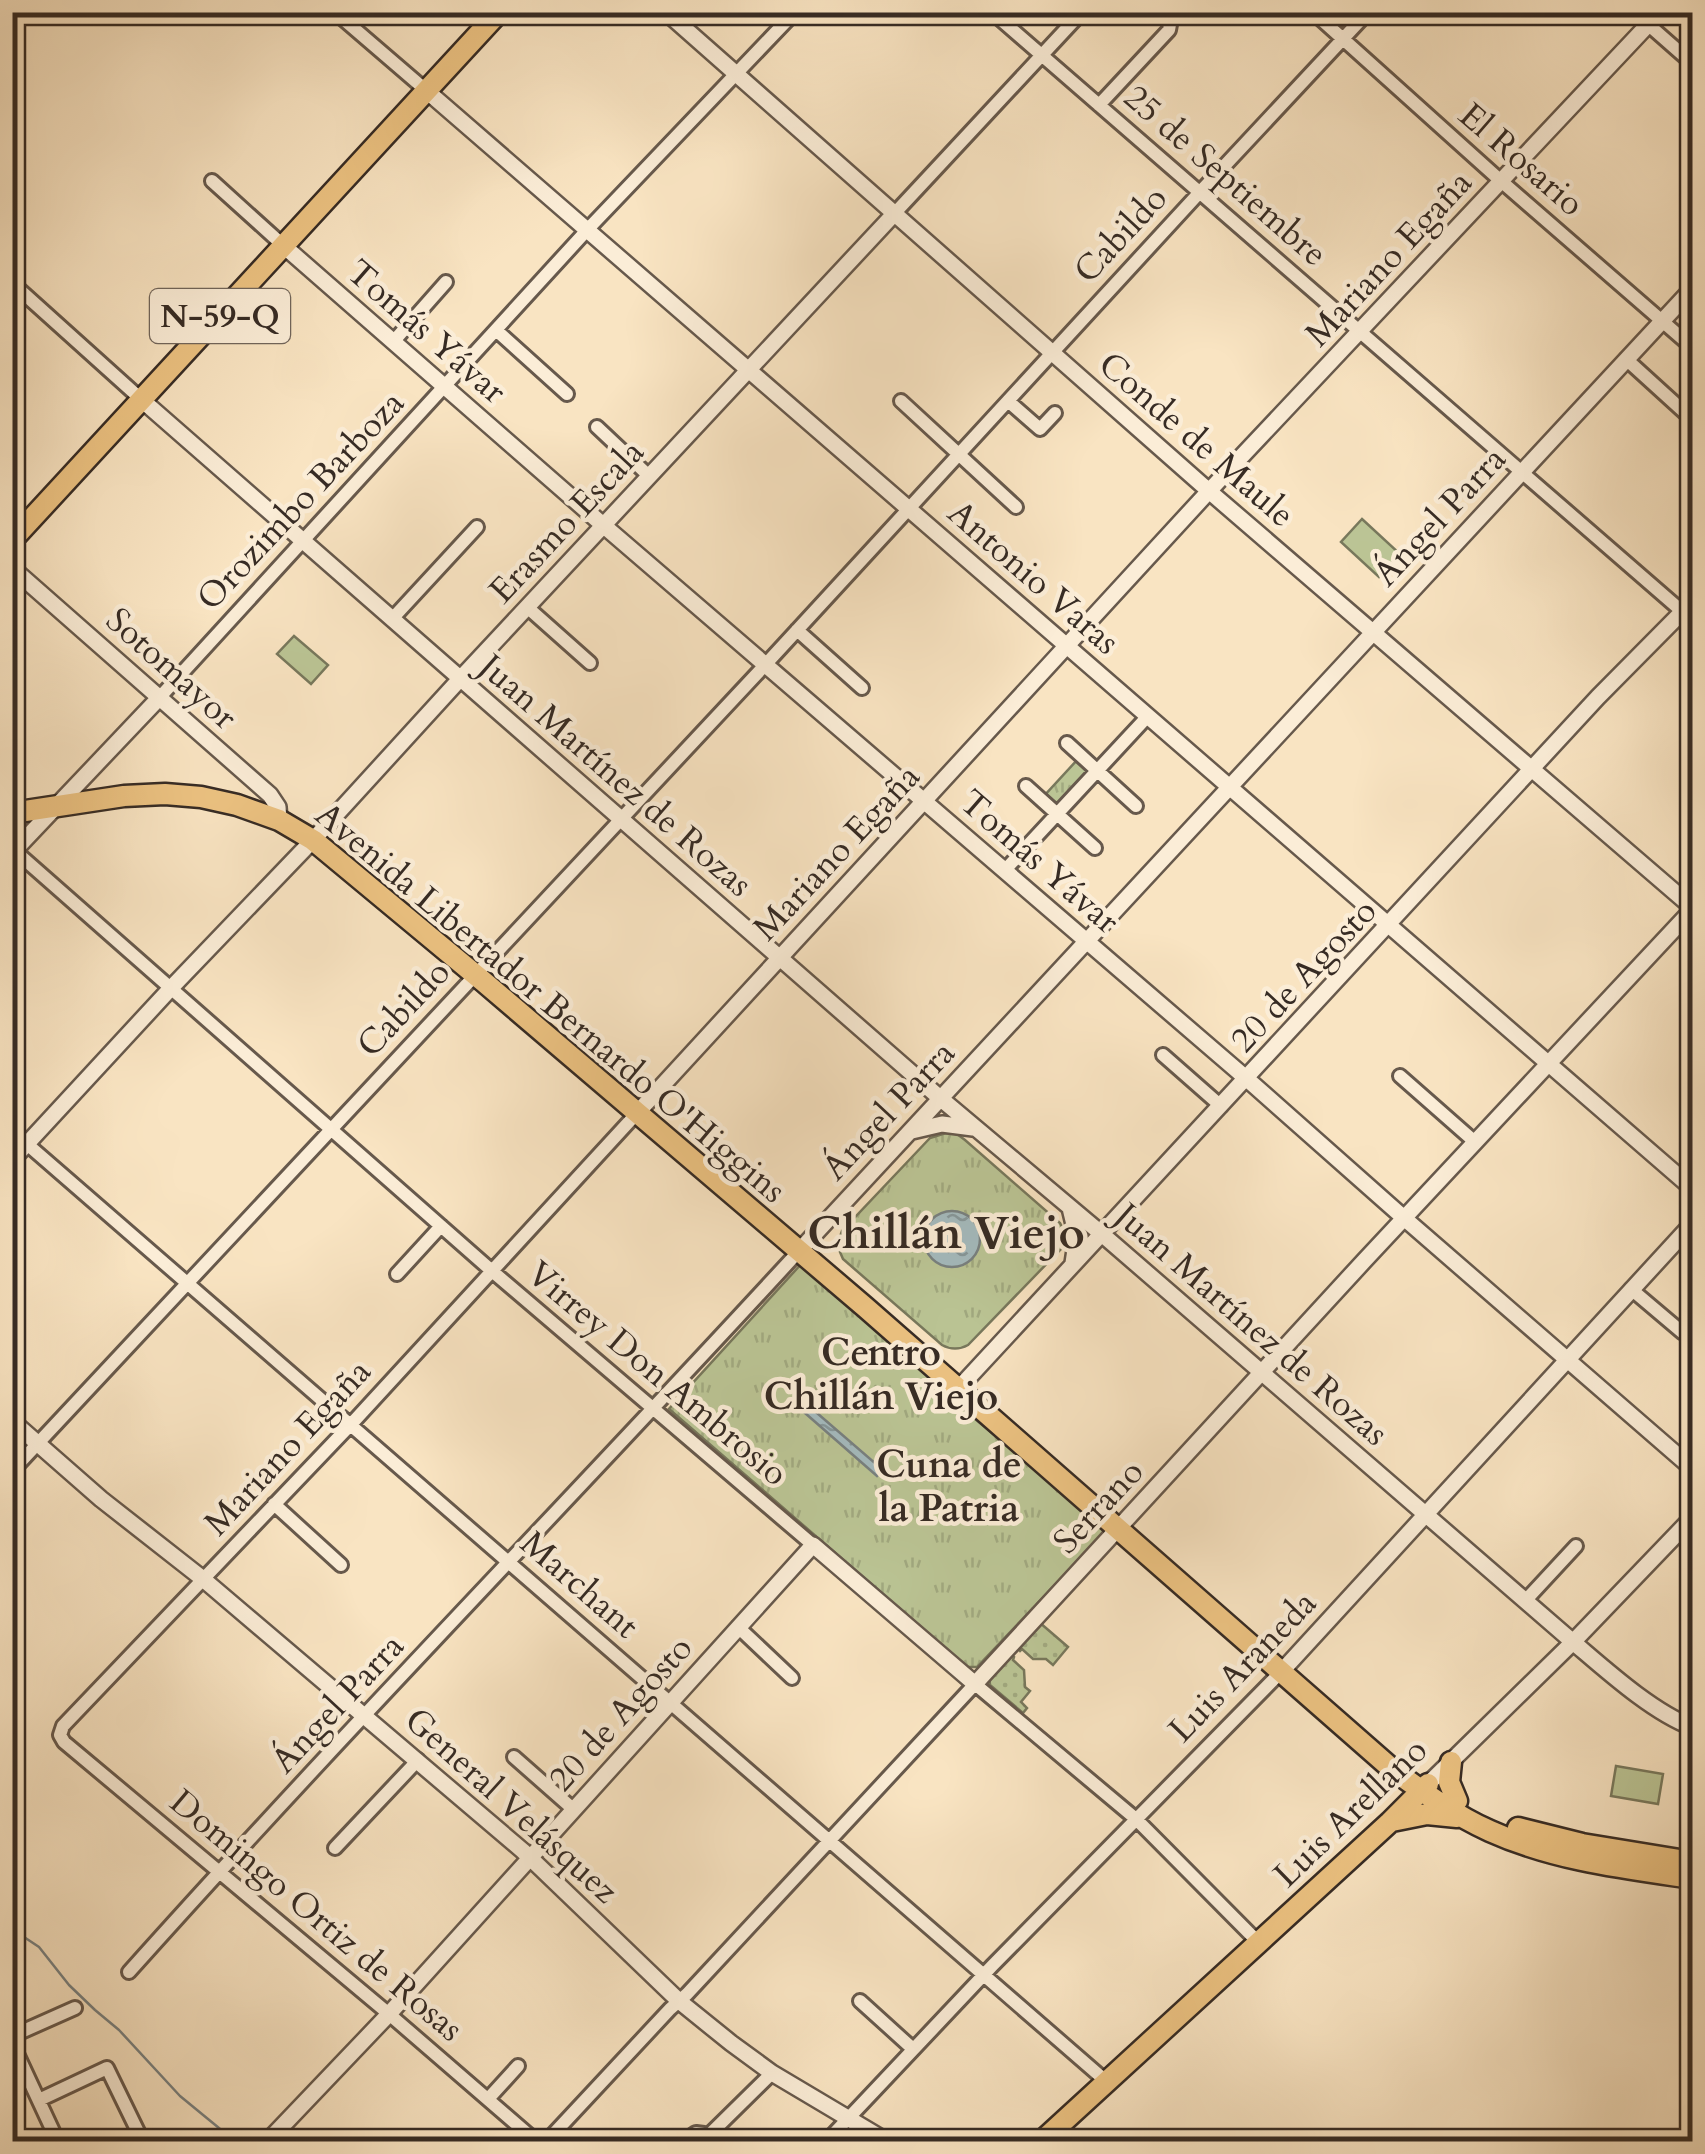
<svg xmlns="http://www.w3.org/2000/svg" width="1705" height="2154" viewBox="0 0 1705 2154" font-family="Cardo,serif">
<style>
.grass{fill:url(#grass-dots);stroke:#78785c;stroke-width:2.5}
.park{fill:url(#park-tufts);stroke:#78785c;stroke-width:2.5}
.garden{fill:#bbc595;stroke:#78785c;stroke-width:2.5}
.water{fill:url(#water-ripples);stroke:#788181;stroke-width:2.5}
.lines{fill:none;stroke-linecap:round;stroke-linejoin:round}
.stream{stroke:#788181;stroke-width:2.5}
.minor-casing{stroke:#67594c;stroke-width:18}
.tertiary-casing{stroke:#67594c;stroke-width:20}
.primary-casing{stroke:#362b24;stroke-width:25}
.minor{stroke:#fbedd7;stroke-width:12}
.tertiary{stroke:#fbedd7;stroke-width:15}
.primary{stroke:#ecc281;stroke-width:20}
.labels{text-anchor:middle;stroke-width:9;stroke-linejoin:round;paint-order:stroke}
.shield{fill:#fbedd7;stroke:#71655a;stroke-width:2.5}
.shield-label{font-size:32px;font-weight:bold;fill:#362b24}
.street-label{font-size:35px;fill:#362b24;stroke:#fbedd7}
.neighbourhood-label{font-size:38px;font-weight:bold;fill:#362b24;stroke:#fbedd7}
.district-label{font-size:45px;font-weight:bold;fill:#362b24;stroke:#fbedd7}
</style>
<defs>
<pattern id="grass-dots" width="8" height="8" patternUnits="userSpaceOnUse" patternTransform="scale(2.5)"><rect width="8" height="8" fill="#bbc595"/><path d="M2 2h.1M6 6h.1" fill="none" stroke="#a1a980" stroke-width="1.8" stroke-linecap="round"/></pattern>
<pattern id="park-tufts" width="24" height="20" patternUnits="userSpaceOnUse" patternTransform="scale(2.5)"><rect width="24" height="20" fill="#bbc595"/><path d="M3 7l-1-3M5 7V3M7 7l1-3M15 17l-1-3M17 17v-4M19 17l1-3" fill="none" stroke="#a1a980"/></pattern>
<pattern id="water-ripples" width="26" height="14" patternUnits="userSpaceOnUse" patternTransform="scale(2.5)"><rect width="26" height="14" fill="#a4bbbf"/><path d="M2 4q2-2 4 0t4 0M15 11q2-2 4 0t4 0" fill="none" stroke="#86989b"/></pattern>
</defs>
<rect width="100%" height="100%" fill="#f9e4c2"/>
<filter id="stains"><feTurbulence type="fractalNoise" baseFrequency=".002" numOctaves="4"/><feColorMatrix values="0 0 0 0 .2 0 0 0 0 .09 0 0 0 0 .02 0 0 0 .5 -.17"/></filter>
<radialGradient id="worn" r=".72"><stop offset=".6" stop-color="#630" stop-opacity="0"/><stop offset="1" stop-color="#630" stop-opacity=".3"/></radialGradient>
<path class="grass" d="M1039,1622L1068,1647L1053,1665L1046,1659H1033L1022,1649L1020,1651L1016,1647Z
M1009,1653L1014,1657L1013,1660L1024,1670L1025,1687L1030,1691L1021,1702L1027,1708L1023,1713L990,1685L989,1674Z"/>
<path class="park" d="M1078,759L1091,770L1056,807L1044,796Z
M946,1133L957,1134L965,1140L1060,1223L1066,1235L1061,1249L968,1345C959,1350 951,1350 942,1345L843,1259L837,1245L842,1231L930,1138Z
M803,1262L946,1385L942,1391L1107,1530L977,1667H967L669,1409Z"/>
<path class="garden" d="M1362,519L1400,554L1379,577L1341,542Z
M294,636L328,665L311,684L277,654Z
M1616,1766L1663,1774L1658,1804L1611,1796Z"/>
<path class="water" d="M924 1239a28 28 0 1 1 56 0a28 28 0 1 1-56 0Z
M810,1407L883,1470L877,1476L805,1413Z"/>
<g class="lines">
<path class="stream" d="M12,1929L39,1947L69,1985L95,2010L119,2030L180,2096L236,2142"/>
<g class="minor-casing">
<path id="minor" d="M335,12L428,92
M992,12L1692,620
M1313,12L1501,181L1692,347
M1634,12L1692,63
M1099,105L1169,30L1171,19L1165,12
M212,181L285,247
M894,214L1082,12
M12,283L142,400
M496,330L567,394
M393,342L446,282
M1626,359L1692,419
M901,401L1016,507
M1008,401L1040,429L1055,413
M597,427L649,476
M527,607L590,663
M392,619L477,527
M797,630L862,688
M160,697L588,229L795,12
M1067,743L1136,806
M1026,786L1095,848
M15,851L492,1271L813,1545
M1005,870L1148,716
M1163,1055L1221,1106
M1400,1076L1475,1142
M12,1131L1107,2082
M12,1224L13,1225
M397,1274L441,1226
M1631,1289L1683,1333
M12,1471L766,664L1200,192L1368,12
M274,1504L341,1565
M1526,1600L1576,1546
M738,1627L792,1678
M514,1757L573,1809
M335,1848L418,1760
M129,1972C348,1727 577,1493 799,1251
M860,2001L913,2049
M12,2036L75,2008
M12,2043L58,2142
M488,2099L518,2066
M39,2100L107,2068L143,2142
M707,2137L772,2073
M537,2142L389,2014L64,1742L60,1735L63,1726L355,1420L638,1112
M546,2142L670,2009L687,1994L975,1684L1136,1819L1259,1943
M683,2142L696,2133L704,2134L710,2142
M826,2142L992,1966L1282,1671"/>
</g>
<g class="tertiary-casing">
<path id="tertiary" d="M666,12L1209,491L1692,907
M428,92L1692,1188
M285,247L603,525L1247,1079L1404,1218L1692,1468
M142,400L940,1098L1103,1235L1573,1642C1606,1670 1652,1712 1692,1727
M12,568L270,795L278,807L279,820
M12,853L160,697
M638,1112L1209,491L1660,12
M912,1131L942,1124L973,1128
M12,1160L171,988L313,840L460,679L894,214
M1070,1208L1077,1237L1073,1263
M799,1251L1692,289
M958,1389L1598,697L1692,602
M12,1421L101,1499L203,1579L523,1851L679,2001L731,2043L772,2073L888,2142
M1282,1671L1692,1224
M1428,1784L1573,1642L1692,1518
M267,2142L389,2014L813,1545L975,1684L1364,1261L1692,910"/>
</g>
<g class="primary-casing">
<path id="primary" d="M12,540L499,12
M12,813L124,796L165,794L201,797L237,805L279,820L313,840L484,982L865,1307L1392,1769C1423,1792 1454,1815 1490,1831C1554,1860 1623,1868 1692,1878
M1451,1762L1449,1782L1457,1801
M1392,1821L1427,1814L1457,1817
M1518,1828L1582,1844L1692,1862
M1041,2142L1390,1822L1428,1784"/>
</g>
<use href="#minor" class="minor"/>
<use href="#tertiary" class="tertiary"/>
<use href="#primary" class="primary"/>
</g>
<g class="labels">
<rect class="shield" x="150" y="289" width="140" height="54" rx="8"/>
<g class="shield-label">
<text x="220" y="327">N-59-Q</text>
</g>
<g class="street-label">
<text transform="translate(1522 159) rotate(41)" y="12">El Rosario</text>
<text transform="translate(1226 175) rotate(41)" y="12">25 de Septiembre</text>
<text transform="translate(1120 234) rotate(-47)" y="12">Cabildo</text>
<text transform="translate(1388 258) rotate(-47)" y="12">Mariano Egaña</text>
<text transform="translate(427 331) rotate(41)" y="12">Tomás Yávar</text>
<text transform="translate(1197 439) rotate(41)" y="12">Conde de Maule</text>
<text transform="translate(300 500) rotate(-47)" y="12">Orozimbo Barboza</text>
<text transform="translate(1439 516) rotate(-47)" y="12">Ángel Parra</text>
<text transform="translate(566 521) rotate(-47)" y="12">Erasmo Escala</text>
<text transform="translate(1034 577) rotate(41)" y="12">Antonio Varas</text>
<text transform="translate(172 668) rotate(42)" y="12">Sotomayor</text>
<text transform="translate(616 775) rotate(41)" y="12">Juan Martínez de Rozas</text>
<text transform="translate(836 852) rotate(-47)" y="12">Mariano Egaña</text>
<text transform="translate(1040 861) rotate(41)" y="12">Tomás Yávar</text>
<text transform="translate(1303 975) rotate(-47)" y="12">20 de Agosto</text>
<text transform="translate(551 1002) rotate(40)" y="12">Avenida Libertador Bernardo O'Higgins</text>
<text transform="translate(403 1008) rotate(-47)" y="12">Cabildo</text>
<text transform="translate(888 1110) rotate(-47)" y="12">Ángel Parra</text>
<text transform="translate(1252 1324) rotate(41)" y="12">Juan Martínez de Rozas</text>
<text transform="translate(658 1373) rotate(40)" y="12">Virrey Don Ambrosio</text>
<text transform="translate(287 1447) rotate(-47)" y="12">Mariano Egaña</text>
<text transform="translate(1098 1506) rotate(-47)" y="12">Serrano</text>
<text transform="translate(580 1584) rotate(41)" y="12">Marchant</text>
<text transform="translate(1242 1666) rotate(-46)" y="12">Luis Araneda</text>
<text transform="translate(337 1703) rotate(-47)" y="12">Ángel Parra</text>
<text transform="translate(620 1713) rotate(-48)" y="12">20 de Agosto</text>
<text transform="translate(512 1805) rotate(42)" y="12">General Velásquez</text>
<text transform="translate(1350 1812) rotate(-44)" y="12">Luis Arellano</text>
<text transform="translate(317 1915) rotate(40)" y="12">Domingo Ortiz de Rosas</text>
</g>
<g class="neighbourhood-label">
<text x="881" y="1365">Centro<tspan x="881" dy="44">Chillán Viejo</tspan></text>
<text x="949" y="1477">Cuna de<tspan x="949" dy="44">la Patria</tspan></text>
</g>
<g class="district-label">
<text x="946" y="1248">Chillán Viejo</text>
</g>
</g>
<rect width="1705" height="2154" fill="none" stroke="#f9e4c2" stroke-width="50"/>
<rect x="15" y="15" width="1675" height="2124" fill="none" stroke="#362b24" stroke-width="5"/>
<rect x="25" y="25" width="1655" height="2104" fill="none" stroke="#362b24" stroke-width="2.5"/>
<rect width="100%" height="100%" filter="url(#stains)"/>
<rect width="100%" height="100%" fill="url(#worn)"/>
</svg>
